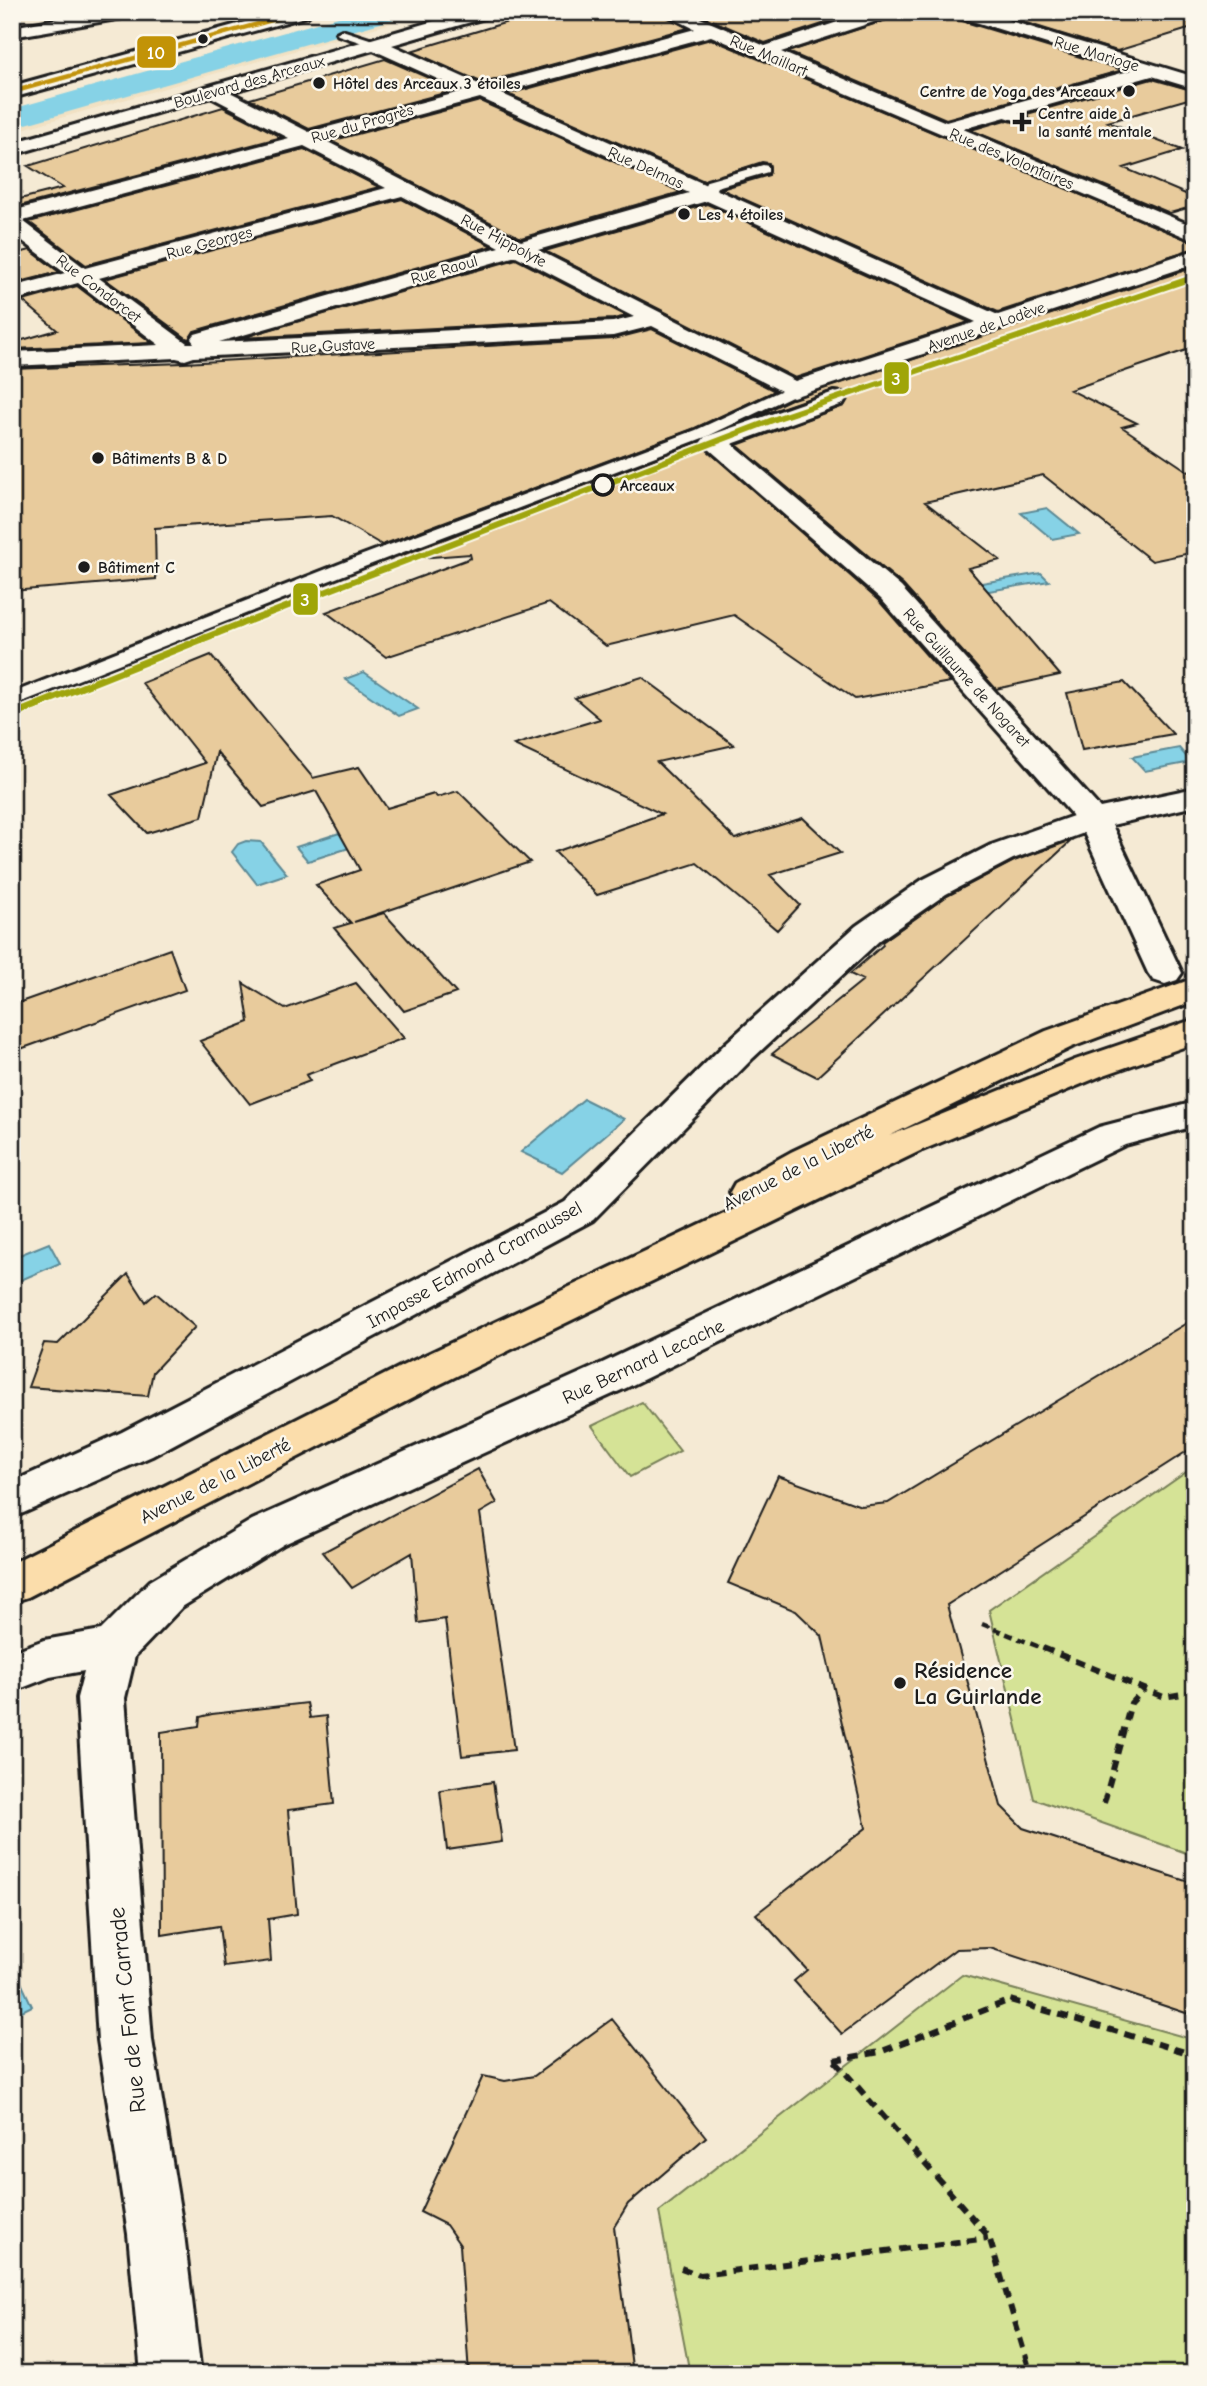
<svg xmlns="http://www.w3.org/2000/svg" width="1207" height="2386" viewBox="0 0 1207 2386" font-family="'Comic Neue',sans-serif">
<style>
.built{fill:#f1e1c3}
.green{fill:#d5e396;stroke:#788059;stroke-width:2}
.water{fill:#86d2e6;stroke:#5c8995;stroke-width:2}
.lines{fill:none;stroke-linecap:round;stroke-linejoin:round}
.canal{fill:#86d2e6;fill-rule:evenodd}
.building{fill:#e8cb9c;stroke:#1c1c1c;stroke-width:2}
.service-casing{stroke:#1c1c1c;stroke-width:6}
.minor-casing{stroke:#1c1c1c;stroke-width:6}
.tertiary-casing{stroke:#1c1c1c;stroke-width:6}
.primary-casing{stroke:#1c1c1c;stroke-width:6}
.path-far1{stroke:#1c1c1c;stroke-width:4.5;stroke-dasharray:8 5;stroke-linecap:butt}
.path{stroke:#1c1c1c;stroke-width:6;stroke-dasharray:10 7;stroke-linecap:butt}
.service{fill:#fbf7ec;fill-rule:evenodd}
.minor{fill:#fbf7ec;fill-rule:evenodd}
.tertiary{fill:#fbf7ec;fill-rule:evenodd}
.primary{fill:#fbddab;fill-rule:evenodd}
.bus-1-casing{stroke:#fbf7ec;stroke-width:7}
.bus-1{stroke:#c29307;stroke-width:4.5}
.tram-1-far1-casing{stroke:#fbf7ec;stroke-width:10}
.tram-1-casing{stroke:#fbf7ec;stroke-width:11}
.tram-1-far1{stroke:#9fa507;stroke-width:6}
.tram-1{stroke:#9fa507;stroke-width:7}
.bus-dot{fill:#1c1c1c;stroke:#fbf7ec;stroke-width:2.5}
.stop-dot{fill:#fbf7ec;stroke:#1c1c1c;stroke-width:3.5}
.labels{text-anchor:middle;stroke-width:5;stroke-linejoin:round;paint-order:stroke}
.far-street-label{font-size:16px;fill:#1c1c1c;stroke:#fbf7ec}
.far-poi-label{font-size:16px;font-weight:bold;fill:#1c1c1c;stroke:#fbf7ec;text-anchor:start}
.far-stop-label{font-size:16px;font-weight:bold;fill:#1c1c1c;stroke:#fbf7ec;text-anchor:start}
.street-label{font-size:19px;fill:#1c1c1c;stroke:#fbf7ec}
.near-poi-label{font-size:23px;font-weight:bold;fill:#1c1c1c;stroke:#fbf7ec;text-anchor:start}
.near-street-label{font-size:23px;fill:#1c1c1c;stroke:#fbf7ec}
.line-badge{stroke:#fbf7ec;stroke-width:2.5}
.badge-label{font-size:19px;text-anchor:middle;font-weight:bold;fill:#fff}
</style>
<rect width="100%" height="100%" fill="#f5ead4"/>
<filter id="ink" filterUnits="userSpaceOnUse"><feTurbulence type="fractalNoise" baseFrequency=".0143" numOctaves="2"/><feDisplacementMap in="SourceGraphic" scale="14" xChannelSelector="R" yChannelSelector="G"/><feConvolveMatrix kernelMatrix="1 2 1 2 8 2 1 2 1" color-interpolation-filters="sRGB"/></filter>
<g filter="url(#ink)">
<path class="built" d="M355,12L426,13L12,132V109Z"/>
<path class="green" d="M642,1402L680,1451L630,1477L592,1426Z
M1195,1466V1856L1034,1799L989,1610Z
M962,1975L1195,2040V2374H690L659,2212Z"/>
<path class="water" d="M1047,508L1079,534L1052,539L1021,513Z
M1041,573L1049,581L977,593L970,585Z
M364,672L418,709L399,716L345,679Z
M1179,748L1191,762L1145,771L1132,757Z
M355,828L368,842L308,861L296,847Z
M246,841L261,842L287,874L257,884L232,852L238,844Z
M584,1099L624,1119L562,1172L521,1152Z
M49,1243L60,1263L12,1284V1258Z
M12,1963L32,2006L12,2016Z"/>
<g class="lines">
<path class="canal" d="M356,12H402L398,18L12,128V109Z"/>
</g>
<path class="building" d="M541,12H659L688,28L483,83L411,51Z
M693,12H859L765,43Z
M897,12H951L955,19L1123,70L946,119L788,52L893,18Z
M991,12H1195V27L1117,51Z
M711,39L1195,243V248L998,312L721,189L769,175V163L762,162L704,181L508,94Z
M385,59L456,90L309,129L250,99Z
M1152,79L1195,91V97L1108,122L1182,150L1124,168L1195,198V206L1170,213L971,130L1005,120L1022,124L1030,119L1027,114Z
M480,101L681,192L521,238L331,141Z
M223,107L282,137L12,208V201L63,188L28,166Z
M304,149L379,187L86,265L29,222Z
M402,199L492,246L194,331L189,340L105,279Z
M707,204L969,322L795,378L545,251Z
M30,250L59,272L12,284V255Z
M516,259L627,316L613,319L241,338Z
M1195,267V347L1070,390L1137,423L1122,427L1195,476V552L1152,561L1043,475L925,502L1000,560L968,568L1060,675L996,689L903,585L737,445L844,406L848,398L844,391L833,390L752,418L791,399Z
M77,286L152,343L12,349V343L57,330L23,301Z
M652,329L775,391L695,428L382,545L332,516L155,528L156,579L12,591V369L184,363L613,339Z
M698,442L879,601L950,682L855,699L734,615L606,646L549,603L386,657L326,612L471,558L470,554L405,559L400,556Z
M211,655L313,778L359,767L387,808L434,794L437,797L458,791L530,862L354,922L384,913L456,993L404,1011L334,928L351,923L316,885L360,870L316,791L263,807L217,752L202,817L147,833L111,795L205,763L142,683Z
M642,677L734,745L657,762L735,839L803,818L840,853L770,875L800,905L777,930L697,863L597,895L555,852L662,814L514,745L600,719L575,698Z
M1124,682L1173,734L1082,750L1067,693Z
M1072,840L817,1077L772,1054L863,980L850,974L883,945L882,942L947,896L1014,861Z
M170,949L185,990L12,1052V1005Z
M243,983L285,1009L356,983L404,1038L306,1075L310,1081L250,1104L200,1041L249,1022Z
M128,1274L146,1302L156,1293L195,1327L153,1372L148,1396L28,1387L44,1343L58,1344Z
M1195,1318V1446L947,1605L1001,1806L1023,1828L1195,1884V2016L990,1948L956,1949L842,2034L794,1981L807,1970L756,1914L866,1828L822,1636L796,1611L728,1583L778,1476L861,1506L888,1503Z
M478,1469L497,1503L480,1513L514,1750L462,1756L445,1619L418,1623L412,1553L352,1588L323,1552Z
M307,1703L310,1718L326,1716L334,1804L288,1810L297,1914L268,1919L271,1961L224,1967L219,1926L162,1935L161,1732L199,1726L200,1717L212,1714Z
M493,1782L502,1842L447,1850L440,1790Z
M612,2019L706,2137L628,2204L614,2227L633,2374H469L460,2245L446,2225L420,2212L483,2076L505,2081L534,2076Z"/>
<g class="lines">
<g class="service-casing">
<path id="service" d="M342,30L379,42L381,44L375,47L338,35L336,33Z
M1003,108L1025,115L1027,118L1021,122L999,115V109Z
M763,165L768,166V172L717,187L712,197L700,194L707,181Z
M793,385L801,390L798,393L708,436L364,567L12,706V693L352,559L696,430Z"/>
</g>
<g class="minor-casing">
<path id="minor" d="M96,12H137L128,17L12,37V27Z
M465,12H494L491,16L392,45L483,86L695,29L661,12H686L765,46L868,12H895L892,16L781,52L946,122L1132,70L956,16L953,12H981L1195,77V89L1152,76L963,129L1195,227V241L711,36L500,93L998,315L1195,250V264L793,397L652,326L613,336L194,357L185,360L176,358L12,366V352L159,345L78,283L12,301V287L65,273L12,233V211L289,138L211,97L12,155V143ZM373,50L464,91L309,132L230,92ZM480,98L689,193L521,241L324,140ZM304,146L386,188L85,268L23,221ZM402,196L499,247L195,334L191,339L194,343H187L99,278ZM707,201L976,322L795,381L538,250ZM516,256L634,317L613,322L219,342Z
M834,392L843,394L846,399L843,404L732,444L901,587L1100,808L1195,788V806L1112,825L1182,973L1177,980L1165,984L1153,980L1148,973L1084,833L1013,859L946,894L880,940L753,1058L593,1220L152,1456L12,1518V1482L122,1432L565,1202L727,1042L856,926L922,880L991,845L1073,816L881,599L701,442L705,437Z
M1195,1102V1126L1125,1145L626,1388L284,1544L182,1607L135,1656L125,1698L152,2040L184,2234L201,2374H141L128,2234L98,2040L77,1698L84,1671L50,1677L12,1692V1652L44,1640L101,1630L150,1581L252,1520L596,1366L1099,1127Z"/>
</g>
<g class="tertiary-casing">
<path id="tertiary" d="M281,12H311L308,16L12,98V86Z"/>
</g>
<g class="primary-casing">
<path id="primary" d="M1195,978V1001L1072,1047L889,1136L1075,1060L1195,1019V1043L1101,1076L920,1151L432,1388L28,1597L12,1602V1563L402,1366L745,1204L735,1201L730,1192L735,1183L791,1152L1046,1031Z"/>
</g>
<path class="path-far1" d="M982,1624L1047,1650"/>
<path class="path" d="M1043,1648L1164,1697L1195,1692
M1104,1803L1131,1703L1143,1690
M834,2060L880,2052L1010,2000L1185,2052L1195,2049
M835,2061L989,2237L1031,2374
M681,2268L700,2275L988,2238"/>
<use href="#service" class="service"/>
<use href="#minor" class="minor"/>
<use href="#tertiary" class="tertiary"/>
<use href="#primary" class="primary"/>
<g class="bus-1-casing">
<path id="bus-1" d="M12,92L301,12"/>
</g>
<use href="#bus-1" class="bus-1"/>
<g class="tram-1-far1-casing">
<path id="tram-1-far1" d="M236,626L778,418L1195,277"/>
</g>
<g class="tram-1-casing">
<path id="tram-1" d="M12,715L240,624"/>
</g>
<use href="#tram-1-far1" class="tram-1-far1"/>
<use href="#tram-1" class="tram-1"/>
</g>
</g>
<g class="bus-dot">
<circle cx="203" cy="39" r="6"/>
<circle cx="319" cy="83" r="7"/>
<circle cx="1129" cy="91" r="7"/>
<path d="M1018.5 111.5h7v7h7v7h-7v7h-7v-7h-7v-7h7z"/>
<circle cx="684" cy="214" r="7"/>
<circle cx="98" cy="458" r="7"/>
<circle cx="84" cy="567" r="7"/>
<circle cx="900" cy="1683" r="7"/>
</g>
<circle class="stop-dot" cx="603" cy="485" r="10"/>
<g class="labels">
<g class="far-street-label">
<text transform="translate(1097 53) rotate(17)" y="6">Rue Marioge</text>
<text transform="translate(769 55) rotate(23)" y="6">Rue Maillart</text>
<text transform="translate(249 81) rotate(-16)" y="6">Boulevard des Arceaux</text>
<text transform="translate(362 123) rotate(-16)" y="6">Rue du Progrès</text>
<text transform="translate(1012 158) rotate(23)" y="6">Rue des Volontaires</text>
<text transform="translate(646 167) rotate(24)" y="6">Rue Delmas</text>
<text transform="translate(504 240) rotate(28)" y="6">Rue Hippolyte</text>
<text transform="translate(209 242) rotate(-15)" y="6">Rue Georges</text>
<text transform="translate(444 269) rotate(-16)" y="6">Rue Raoul</text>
<text transform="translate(99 288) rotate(37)" y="6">Rue Condorcet</text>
<text transform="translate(986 326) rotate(-19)" y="6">Avenue de Lodève</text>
<text transform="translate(333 345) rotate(-3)" y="6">Rue Gustave</text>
<text transform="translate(967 677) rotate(48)" y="6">Rue Guillaume de Nogaret</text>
</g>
<g class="far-poi-label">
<text x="333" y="89">Hôtel des Arceaux 3 étoiles</text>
<text x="1115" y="97" text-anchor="end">Centre de Yoga des Arceaux</text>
<text x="1038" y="119">Centre aide à<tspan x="1038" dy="18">la santé mentale</tspan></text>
<text x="698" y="220">Les 4 étoiles</text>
<text x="112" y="464">Bâtiments B &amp; D</text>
<text x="98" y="573">Bâtiment C</text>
</g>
<g class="far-stop-label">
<text x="620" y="491">Arceaux</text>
</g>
<g class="street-label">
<text transform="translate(798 1167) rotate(-27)" y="7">Avenue de la Liberté</text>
<text transform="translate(474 1264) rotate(-29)" y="7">Impasse Edmond Cramaussel</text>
<text transform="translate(643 1361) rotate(-25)" y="7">Rue Bernard Lecache</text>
<text transform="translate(215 1480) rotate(-27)" y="7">Avenue de la Liberté</text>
</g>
<g class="near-poi-label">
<text x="914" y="1678">Résidence<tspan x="914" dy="26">La Guirlande</tspan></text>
</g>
<g class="near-street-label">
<text transform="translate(127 2010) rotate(-96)" y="8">Rue de Font Carrade</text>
</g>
</g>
<g class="line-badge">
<rect x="136" y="35" width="41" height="34" rx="7" fill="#c29307"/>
<rect x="883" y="361" width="27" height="34" rx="7" fill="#9fa507"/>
<rect x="292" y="582" width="27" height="34" rx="7" fill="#9fa507"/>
</g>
<g class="badge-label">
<text x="156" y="59">10</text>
<text x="896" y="385">3</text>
<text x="305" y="606">3</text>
</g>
<rect width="1207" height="2386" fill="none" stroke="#fbf7ec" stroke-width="42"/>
<rect x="21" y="21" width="1165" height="2344" fill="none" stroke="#1c1c1c" stroke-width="2.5" filter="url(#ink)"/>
</svg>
